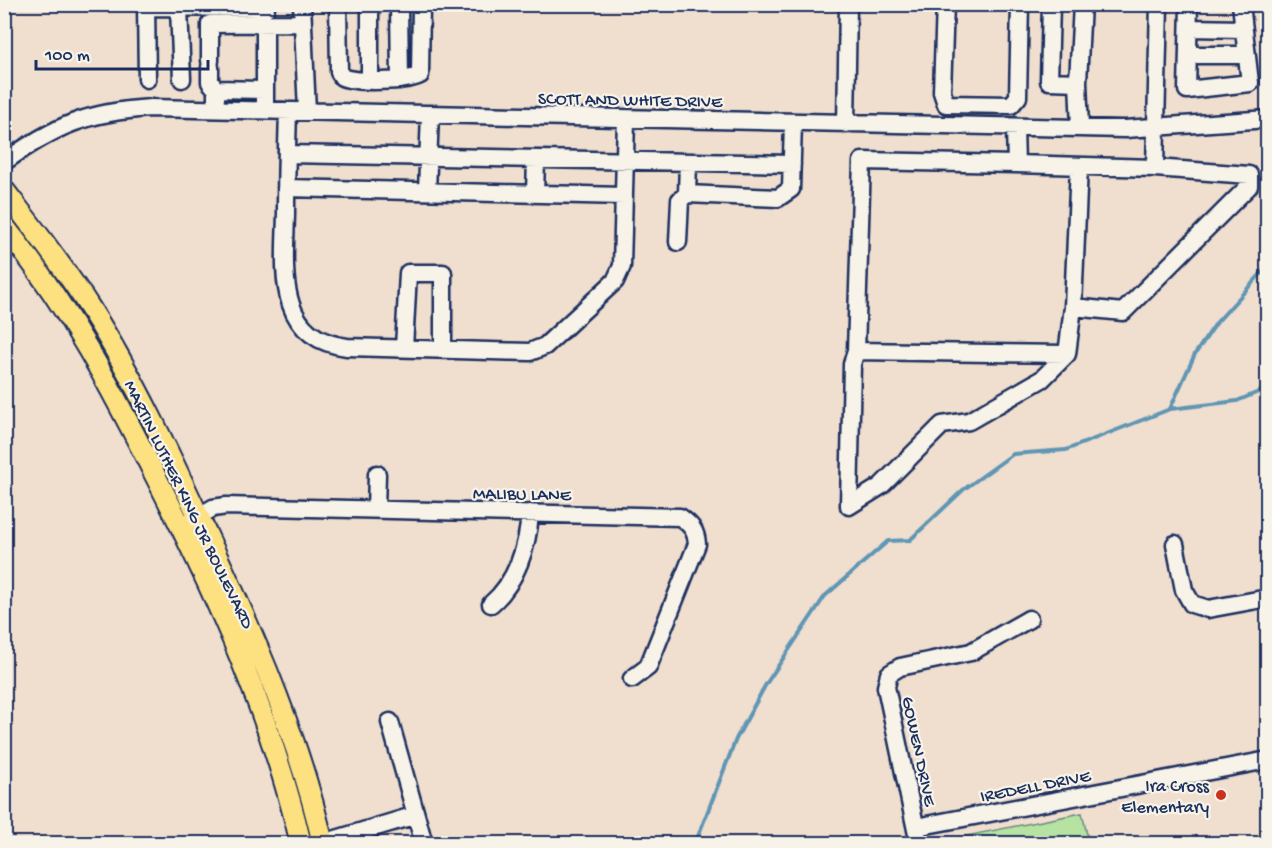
<svg xmlns="http://www.w3.org/2000/svg" width="1272" height="848" viewBox="0 0 1272 848" font-family="'Gochi Hand',sans-serif">
<style>
.green{fill:#b6e3a2;stroke:#688980;stroke-width:1.5}
.lines{fill:none;stroke-linecap:round;stroke-linejoin:round}
.stream{stroke:#5f96b4;stroke-width:4}
.minor-casing{stroke:#1b2f5e;stroke-width:21}
.major-casing{stroke:#1b2f5e;stroke-width:24}
.minor{stroke:#f7f3e8;stroke-width:16}
.major{stroke:#fde080;stroke-width:20}
.poi-dot{fill:#c8321e;stroke:#f7f3e8;stroke-width:2}
.labels{text-anchor:middle;stroke-width:4.5;stroke-linejoin:round;paint-order:stroke}
.street-label{font-size:18px;fill:#1b2f5e;stroke:#f7f3e8}
.poi-label{font-size:18px;fill:#1b2f5e;stroke:#f7f3e8;text-anchor:end}
</style>
<rect width="100%" height="100%" fill="#f0decf"/>
<filter id="ink" filterUnits="userSpaceOnUse"><feTurbulence type="fractalNoise" baseFrequency=".0167" numOctaves="2"/><feDisplacementMap in="SourceGraphic" scale="12" xChannelSelector="R" yChannelSelector="G"/><feConvolveMatrix kernelMatrix="1 2 1 2 8 2 1 2 1" color-interpolation-filters="sRGB"/></filter>
<g filter="url(#ink)">
<path class="green" d="M1082,813L1089,843H936V842Z"/>
<g class="lines">
<path class="stream" d="M1170,409L1237,401L1268,388
M695,844L736,739L766,684L825,596L888,541L910,540L963,490L1013,454L1066,450L1170,409L1195,354L1217,322L1268,266"/>
<g class="minor-casing">
<path id="minor" d="M146,4L147,79
M302,4L307,111
M338,4L339,72L342,77C356,83 407,82 420,75L421,4
M370,4V80
M399,4L400,80
M945,4L942,92L946,104L1011,105L1018,97L1020,4
M1051,4L1049,81L1078,82
M1189,4L1187,90L1250,83L1241,4
M146,7L266,8V4
M179,8L182,79
M265,24V110
M1189,28L1243,29
M1188,55H1247
M210,61V24L303,23
M210,67V82L216,89V99
M216,89L265,90
M288,111C287,145 286,179 286,213C285,267 274,338 347,347L530,352L545,346L615,281L622,266L626,119
M846,124L848,4
M1015,127L1016,164L1155,168L1159,4
M1080,128L1078,82L1082,4
M287,154L792,164
M4,162C56,125 88,112 151,108L1125,129L1268,119
M1016,164L862,161L856,351L1067,354L1073,307
M1079,166L1073,307L1123,312L1249,186V175L1155,168
M286,188L624,196
M427,191L430,114
M535,194L536,159
M687,194L778,198L791,189L793,123
M678,242L680,200L687,194L688,162
M404,348L408,273H443V349
M856,351L852,364L849,506L881,486L942,425L969,421L1042,379L1067,354
M376,510L377,474
M187,523L213,508L226,506L680,517C691,525 696,530 697,544L648,667L632,679
M1175,544L1184,590L1192,604L1208,609L1268,598
M491,604C516,583 528,546 530,513
M416,815L424,844
M916,827L1268,760
M323,843L416,815L390,722
M919,844L886,687L889,674L900,667L971,652L1029,619"/>
</g>
<g class="major-casing">
<path id="major" d="M4,190C34,229 64,267 90,308C138,384 176,468 214,550C258,644 300,742 323,844
M4,226C69,307 112,389 158,481C217,597 271,716 301,844"/>
</g>
<use href="#minor" class="minor"/>
<use href="#major" class="major"/>
</g>
</g>
<circle class="poi-dot" cx="1221" cy="795" r="6"/>
<g class="labels">
<g class="street-label">
<text transform="translate(630 99) rotate(1)" y="6">SCOTT AND WHITE DRIVE</text>
<text transform="translate(522 493) rotate(1)" y="6">MALIBU LANE</text>
<text transform="translate(190 504) rotate(64)" y="6">MARTIN LUTHER KING JR BOULEVARD</text>
<text transform="translate(920 751) rotate(78)" y="6">GOWEN DRIVE</text>
<text transform="translate(1035 785) rotate(-11)" y="6">IREDELL DRIVE</text>
</g>
<g class="poi-label">
<text x="1209" y="791">Ira Cross<tspan x="1209" dy="21">Elementary</tspan></text>
</g>
</g>
<rect width="1272" height="848" fill="none" stroke="#f7f3e8" stroke-width="24"/>
<rect x="12" y="12" width="1248" height="824" fill="none" stroke="#1b2f5e" stroke-width="2" filter="url(#ink)"/>
<path d="M36 60v9h172v-9" fill="none" stroke="#1b2f5e" stroke-width="3"/>
<text x="45" y="60" font-size="18" fill="#1b2f5e" stroke="#f7f3e8" stroke-width="4.5" paint-order="stroke">100 m</text>
</svg>
